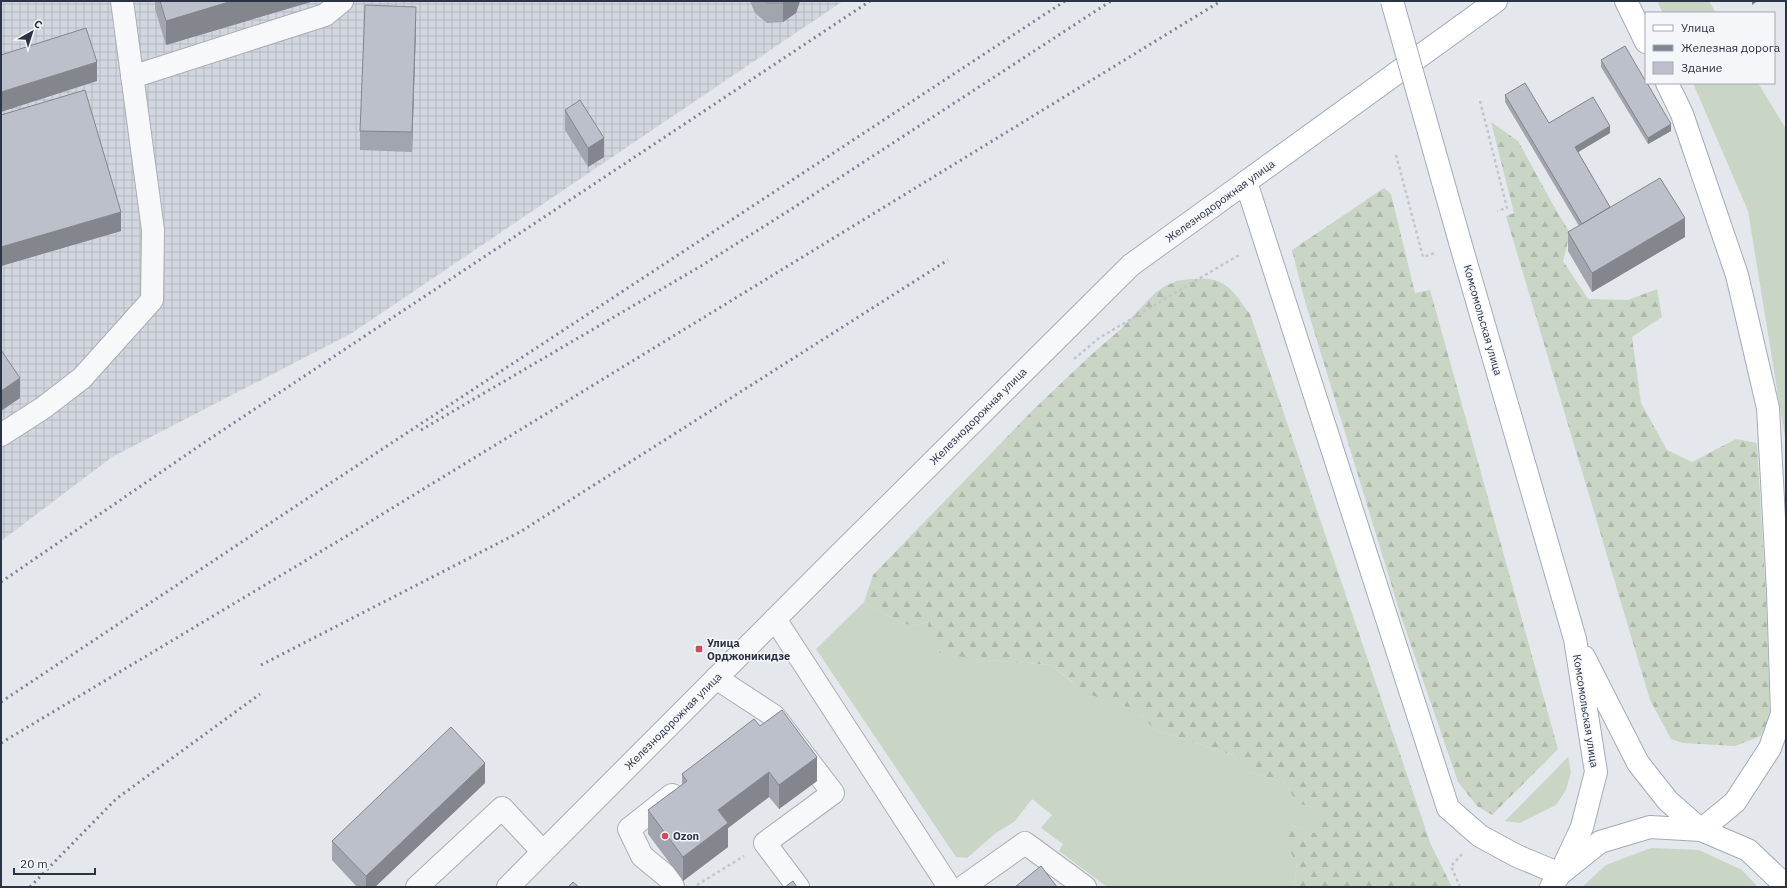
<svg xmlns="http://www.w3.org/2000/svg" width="1787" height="888" viewBox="0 0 1787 888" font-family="'IBM Plex Sans',sans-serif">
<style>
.industrial{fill:url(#industrial-grid)}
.grass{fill:#c9d6c5}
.forest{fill:url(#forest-firs)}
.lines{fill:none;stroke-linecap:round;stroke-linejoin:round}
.minor-casing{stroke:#a9aeb7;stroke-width:24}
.major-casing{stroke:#a3abb8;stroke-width:24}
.path{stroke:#c2c5cb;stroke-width:2.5;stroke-dasharray:3 3;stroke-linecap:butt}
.minor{stroke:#f7f8fa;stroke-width:22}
.major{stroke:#fff;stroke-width:22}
.rail{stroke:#7d8696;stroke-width:3;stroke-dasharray:2 4;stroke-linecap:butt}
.major-bridge-casing{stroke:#a3abb8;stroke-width:24;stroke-linecap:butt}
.major-bridge{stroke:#fff;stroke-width:22}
.wall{fill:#a1a5ae}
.shaded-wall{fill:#83868d}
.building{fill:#bbc0ca;stroke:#83868d}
.poi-dot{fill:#d1495b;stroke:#f4f6f9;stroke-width:1.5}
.labels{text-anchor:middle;stroke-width:3;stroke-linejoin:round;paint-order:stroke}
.street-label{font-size:11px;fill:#2b3445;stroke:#f4f6f9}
.poi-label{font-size:11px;font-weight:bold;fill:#2b3445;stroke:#f4f6f9;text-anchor:start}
</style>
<defs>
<pattern id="industrial-grid" width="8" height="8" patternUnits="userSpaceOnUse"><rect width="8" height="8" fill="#d2d6de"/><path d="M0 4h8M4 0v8" fill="none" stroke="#b4b8c0"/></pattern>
<pattern id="forest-firs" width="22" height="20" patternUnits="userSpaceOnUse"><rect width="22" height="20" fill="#c9d6c5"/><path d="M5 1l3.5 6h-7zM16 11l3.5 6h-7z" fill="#adb8ab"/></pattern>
</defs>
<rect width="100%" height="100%" fill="#e4e7ec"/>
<path class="industrial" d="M1,1H843L352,333L112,457L1,541Z"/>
<path class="grass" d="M1657,1H1709L1716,13H1663Z
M1693,83H1758L1786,129V444L1748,211Z
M864,602L901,623L915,626L930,621L974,659L1051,665L1072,682L1138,712L1155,730L1233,755L1246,771L1285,783L1297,803L1318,809V835L1291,825L1297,864L1294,887H1107L1059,851L1063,844L1041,828L1052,815L1032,799L1015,821L996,833L967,858L956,857L816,649Z
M1568,757L1571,772L1566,790L1556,805L1520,823L1505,821Z
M1651,848L1699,850L1742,870L1758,887H1582L1606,865Z"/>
<path class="forest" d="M1491,122L1518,141L1556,210L1570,233L1563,261L1588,299L1628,300L1657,289L1662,317L1632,337L1641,403L1667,450L1692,462L1736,439L1757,443L1766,596L1770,715L1761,736L1735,746L1683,743L1671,739L1650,700L1506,216L1514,213Z
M1384,188L1391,194L1415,293L1430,290L1558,749L1492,815L1477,806L1458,782L1400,613L1304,298L1292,250Z
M1189,279C1197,279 1207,278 1214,280C1231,284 1240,301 1250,314L1431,845L1452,887H1294L1297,864L1282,836L1290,825L1318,834V809L1297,803L1285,783L1246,771L1233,755L1155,730L1138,712L1120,704L1088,694L1051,665L974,659L940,653L926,637L929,621L915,626L901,623L864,602L873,575L1034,409L1092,354L1121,329L1155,293L1165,286L1177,281Z"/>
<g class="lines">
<g class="minor-casing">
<path id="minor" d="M132,77L325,15L342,1
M1,435L43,408L82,378L152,300L153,230L122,1
M775,619L949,887
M716,678L774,716L833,793L765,843L798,887
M672,795L629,829L642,856L670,879L673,887
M417,887L502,808L543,852
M508,887L835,559L1131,265L1246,182
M963,887L1025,843L1085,887"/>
</g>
<g class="major-casing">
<path id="major" d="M1496,1L1246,182L1448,808L1480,836L1517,856L1560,874
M1626,1L1646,42
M1667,83L1682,114L1737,275L1768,408L1778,591L1782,714L1770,748L1735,802L1701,830
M1460,242L1575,639L1596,772L1582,827L1560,874
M1584,657L1638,763L1668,801L1701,830
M1551,887L1560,874L1600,842L1650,827L1701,830L1748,850L1786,886"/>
</g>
<path class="path" d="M1480,101L1507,208L1497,211
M1396,155L1423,257L1435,253
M1074,359L1099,338L1239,255
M697,885L744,856
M1460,887L1451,866L1463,853"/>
<use href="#minor" class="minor"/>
<use href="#major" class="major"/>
<path class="rail" d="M421,430L701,266L790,210L1111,1
M1,582L202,444L870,1
M261,665L520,532L948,260
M1,702L326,486L1065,1
M1,743L340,540L1221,1
M30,887L116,799L260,694"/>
<g class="major-bridge-casing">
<path id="major-bridge" d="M1392,1L1460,242"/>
</g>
<use href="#major-bridge" class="major-bridge"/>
</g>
<path class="wall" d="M155,1H314L166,45L155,9Z
M750,1H800L796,13L783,22L767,23L755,13Z
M416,27L412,152L360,150V131Z
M1601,60L1671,131L1648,144L1601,67Z
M1505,95L1549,123L1610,133L1578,152L1610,207L1685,237L1592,292L1568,251V232L1579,226L1505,102Z
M565,110L604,157L588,167L565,130Z
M1,115L121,231L1,266Z
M760,726L817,781L779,809L769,797L728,828V847L683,881L648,834V810L682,785V774Z
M485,783L375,887H357L332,860V841Z"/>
<path class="shaded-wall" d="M232,1H314L166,45V21Z
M786,1H800L796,13L783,22V3Z
M1752,1H1758L1752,5Z
M416,7V27L412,152V132Z
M97,62V81L1,112V92Z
M1671,124V131L1648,144V138Z
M1610,126V133L1575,154V147Z
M604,138V157L588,167V148Z
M121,212V231L1,266V247Z
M1685,218V237L1592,292V273Z
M20,378V398L1,411V391Z
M817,757V781L779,809V785Z
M485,763V783L375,887H366V876Z
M769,772V797L728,828V847L683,881V857L718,810Z"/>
<path class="building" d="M160,1H232L166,21Z
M764,1H786L783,3H767Z
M365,5L416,7L412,132L360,131Z
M86,28L97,62L1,92V55Z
M1625,46L1646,82V83H1647L1671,124L1648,138L1601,60Z
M1525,83L1549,123L1593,97L1610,126L1575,147L1610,207L1582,224L1505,95Z
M85,90L121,212L1,247V115Z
M580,100L604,138L588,148L565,110Z
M1660,178L1685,218L1592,273L1568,232Z
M1,350L20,378L1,391Z
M782,710L817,757L779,785L769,772L718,810L728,823L683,857L648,810L687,781L682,774L754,719L760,726Z
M451,727L485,763L366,876L332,841Z
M1041,866L1057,887H1015Z
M793,881L797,887H785Z
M573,882L579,887H568Z"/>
<g class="poi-dot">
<rect x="695" y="645" width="8" height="8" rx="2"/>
<circle cx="665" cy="836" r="4"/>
</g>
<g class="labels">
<g class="street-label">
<text transform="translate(1220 201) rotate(-36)" y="4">Железнодорожная улица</text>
<text transform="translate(1483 320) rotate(74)" y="4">Комсомольская улица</text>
<text transform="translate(978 416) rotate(-45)" y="4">Железнодорожная улица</text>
<text transform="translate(1586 711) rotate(81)" y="4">Комсомольская улица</text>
<text transform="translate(673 721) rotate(-45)" y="4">Железнодорожная улица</text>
</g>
<g class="poi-label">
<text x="707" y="647">Улица<tspan x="707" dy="13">Орджоникидзе</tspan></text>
<text x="673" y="840">Ozon</text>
</g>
</g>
<rect width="1787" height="888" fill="none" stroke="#2b3445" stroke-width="4"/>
<rect x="1645" y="12" width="130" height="72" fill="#f4f6f9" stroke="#a4a8b1"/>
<rect x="1653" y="25" width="20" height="6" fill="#ffffff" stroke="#a4a8b1"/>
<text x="1681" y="32" font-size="12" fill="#2b3445">Улица</text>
<rect x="1653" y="45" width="20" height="6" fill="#7d8696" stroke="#a4a8b1"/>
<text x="1681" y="52" font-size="12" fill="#2b3445">Железная дорога</text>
<rect x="1653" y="62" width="20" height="12" fill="#bbc0ca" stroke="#a4a8b1"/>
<text x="1681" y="72" font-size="12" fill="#2b3445">Здание</text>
<g transform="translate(32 32) rotate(39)" stroke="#f4f6f9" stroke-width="3" paint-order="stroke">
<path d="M0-3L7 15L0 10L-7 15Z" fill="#2b3445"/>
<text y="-6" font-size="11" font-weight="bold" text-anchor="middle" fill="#2b3445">С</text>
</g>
<path d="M14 868v6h81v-6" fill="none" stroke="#2b3445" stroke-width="2"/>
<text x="20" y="868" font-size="12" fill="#2b3445" stroke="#f4f6f9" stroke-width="3" paint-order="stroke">20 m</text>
</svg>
